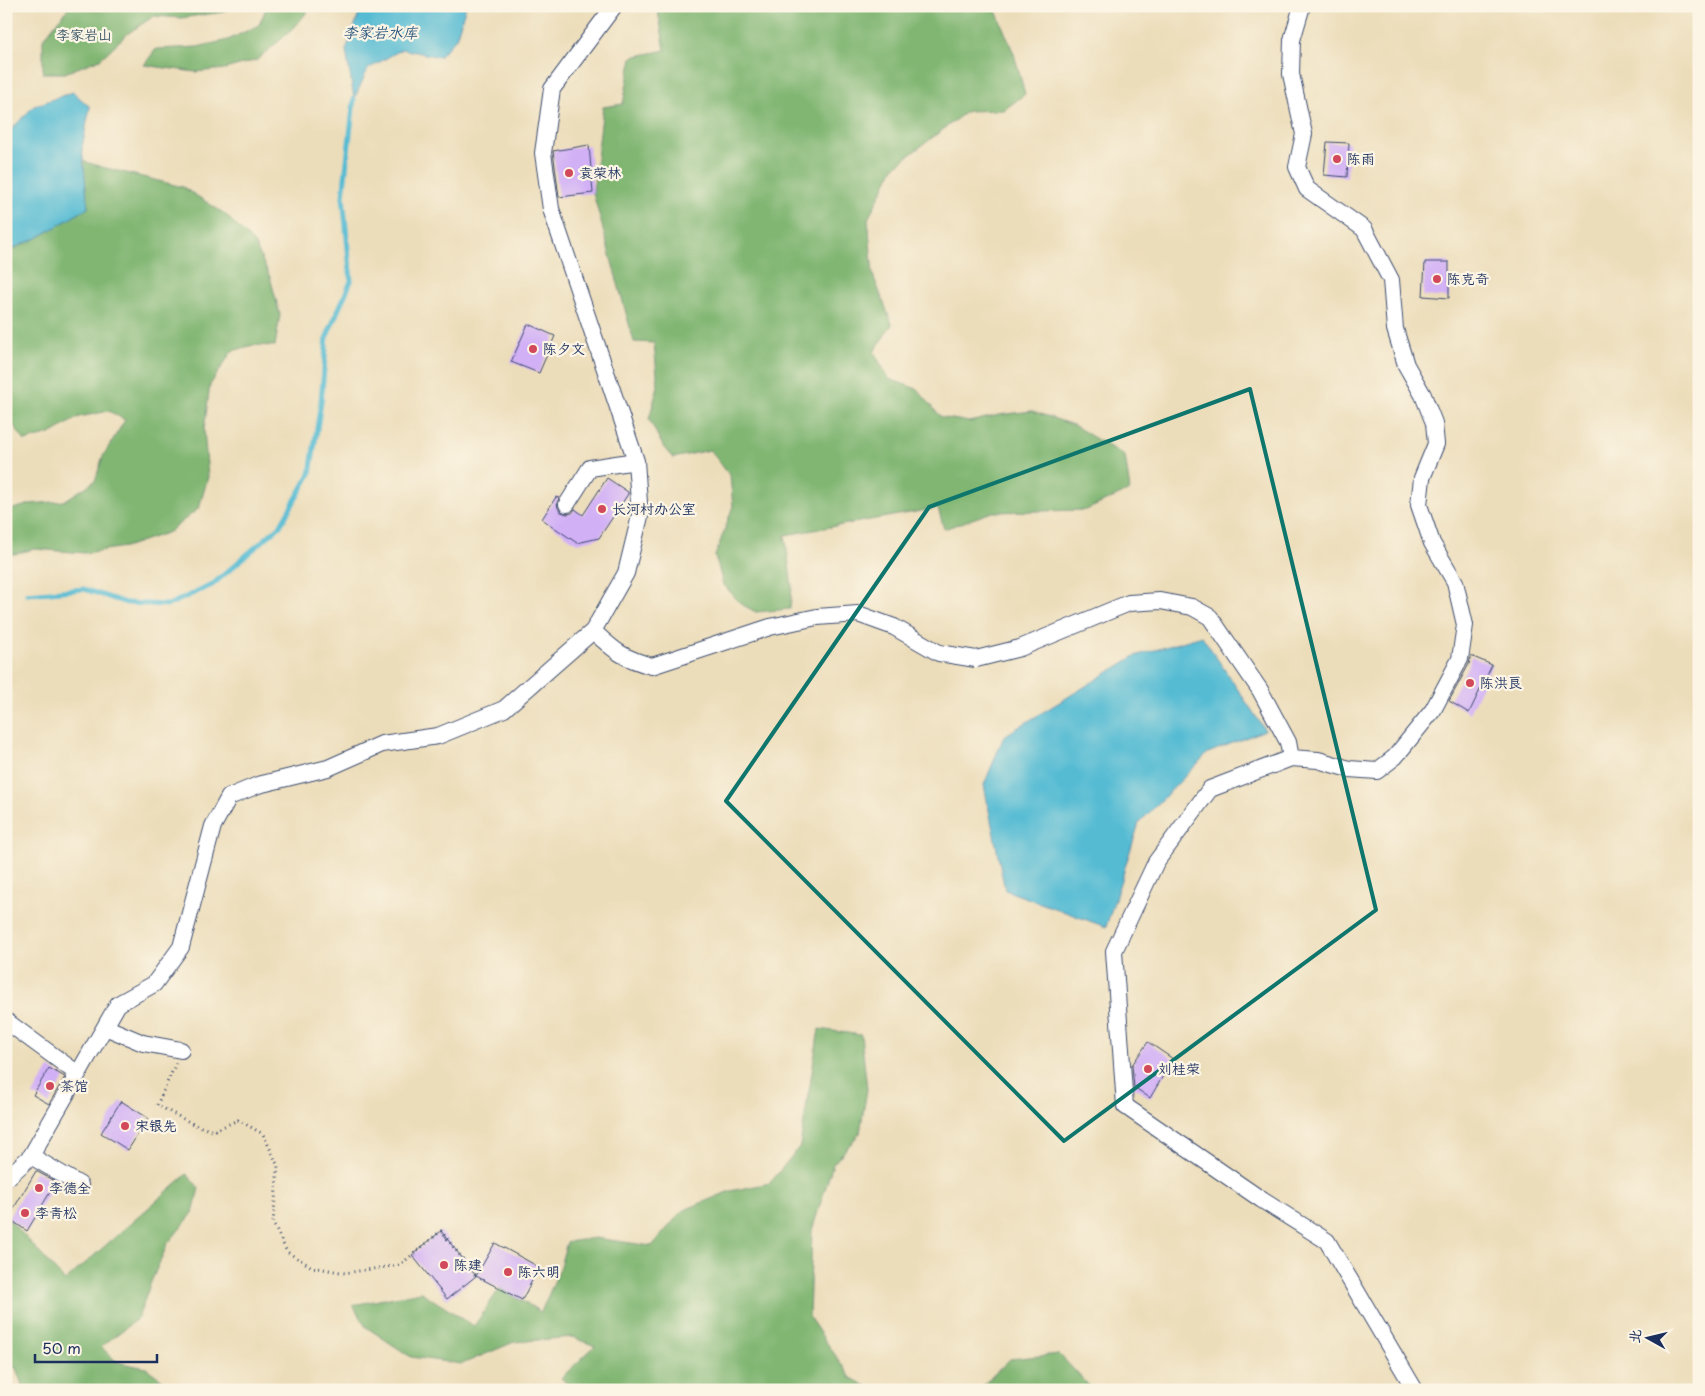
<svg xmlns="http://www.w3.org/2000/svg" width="1705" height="1396" viewBox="0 0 1705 1396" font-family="'Playpen Sans','LXGW WenKai TC',sans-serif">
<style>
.forest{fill:#80b672;stroke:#4e7268}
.water{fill:#55bbd3;stroke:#387598}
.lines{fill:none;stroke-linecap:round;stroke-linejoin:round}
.stream{stroke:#55bbd3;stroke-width:5}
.building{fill:#d2b0f6}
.minor-casing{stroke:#3a496c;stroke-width:18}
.path{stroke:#3a496c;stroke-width:3;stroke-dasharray:1 4;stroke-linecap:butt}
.minor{stroke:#fff;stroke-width:16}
.marked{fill:none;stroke:#0f766e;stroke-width:4;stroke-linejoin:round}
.poi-dot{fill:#d1495b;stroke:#fcf5e5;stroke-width:2}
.labels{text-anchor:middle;stroke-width:4.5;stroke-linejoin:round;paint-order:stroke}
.park-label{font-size:14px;fill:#3c5868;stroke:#fcf5e5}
.poi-label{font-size:14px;fill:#1b2f5e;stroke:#fcf5e5;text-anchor:start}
.water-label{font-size:15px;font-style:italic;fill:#2c5981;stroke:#fcf5e5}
</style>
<rect width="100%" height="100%" fill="#fcf5e5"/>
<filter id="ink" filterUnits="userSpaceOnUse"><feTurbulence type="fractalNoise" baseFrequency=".02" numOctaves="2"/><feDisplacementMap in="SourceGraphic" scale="10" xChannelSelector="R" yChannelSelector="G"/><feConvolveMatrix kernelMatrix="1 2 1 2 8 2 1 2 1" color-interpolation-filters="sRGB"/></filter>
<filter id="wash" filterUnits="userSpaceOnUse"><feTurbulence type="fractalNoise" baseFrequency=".0096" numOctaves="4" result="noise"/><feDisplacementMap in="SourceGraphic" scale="20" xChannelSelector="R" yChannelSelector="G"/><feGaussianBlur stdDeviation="1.12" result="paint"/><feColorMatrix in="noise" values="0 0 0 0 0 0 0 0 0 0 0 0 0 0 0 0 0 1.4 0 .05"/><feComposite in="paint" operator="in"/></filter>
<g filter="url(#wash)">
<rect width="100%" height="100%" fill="#ecddba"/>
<path class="forest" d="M70,6H234L223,12L181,18L154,16L127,34L100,59L65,73H43V39Z
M267,6H312L294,28L257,60L225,69L195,72L144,65L156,49L197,47L228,40L259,25Z
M657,6H994L1014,54L1025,94L1004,110L967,111L894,167L868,219L873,275L892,324L874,352L889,379L917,389L941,417L969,422L999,415L1032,411L1073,425L1125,456L1130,490L1086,510L992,512L944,529L938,508L785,535L792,587L790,609L756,612L741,604L723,584L715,556L733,506L730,476L710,450L673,458L664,448L649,419L658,386L654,343L634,342L593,193L603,107L623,104L632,57L665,50Z
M83,161L102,167L183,187L225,214L254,243L270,277L280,315L275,346L253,345L232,351L210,385L204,430L208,477L199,508L169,532L125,547L85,553L34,549L6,556V511L31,504L64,501L95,481L103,456L125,420L109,411L79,417L50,434L25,441L6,415V252L37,238L88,208Z
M819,1029L861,1035L867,1089L860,1133L833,1164L812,1230L809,1317L851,1378L874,1390H573L561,1378L595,1346L573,1337L514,1342L462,1364L411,1357L366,1327L353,1305L421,1292L474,1326L500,1288L541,1312L558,1273L567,1242L595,1238L652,1246L682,1211L730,1191L770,1183L800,1146Z
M187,1174L199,1188L193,1213L168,1243L151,1282L138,1318L101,1347L117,1362L146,1368L168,1384L169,1390H18L22,1385L16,1368L6,1366V1220L8,1218L65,1281Z
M1059,1354L1093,1390H978L1010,1359Z"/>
<path class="water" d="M363,6H466L456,38L439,57L402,49L368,69L354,99L346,50L360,11Z
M73,92L90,107L82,147L88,208L37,238L7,251L6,135L34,106Z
M1202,636L1265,730L1208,753L1139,823L1106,927L1005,890L984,785L1004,736L1135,656Z"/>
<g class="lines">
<path class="stream" d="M27,594L84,589L126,603L168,605L212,585L280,526L310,474L321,402L327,336L351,281L343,196L354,99"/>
</g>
<g id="blocks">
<path class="building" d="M1327,142L1349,143L1347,177L1324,175Z
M589,145L593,193L559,197L553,151Z
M1425,262H1449V298L1423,296Z
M528,324L555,336L539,373L511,362Z
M607,478L628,492V494L599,538L577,543L542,519L556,497L559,498L557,503L558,508L561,512L567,514L572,513L575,509L583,515Z
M1471,656L1492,665L1469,713L1449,701L1469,664Z
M1148,1042L1173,1059L1150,1098L1134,1087L1132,1065Z
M49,1068L65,1077L49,1104L33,1095Z
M121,1101L148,1118L128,1150L101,1133Z
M36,1171L56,1182L27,1231L8,1218Z
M441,1231L476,1276L447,1299L412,1255Z
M495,1243L539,1267L522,1300L476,1276Z"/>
</g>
</g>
<g filter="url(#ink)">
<use href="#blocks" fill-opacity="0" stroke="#3a496c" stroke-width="1"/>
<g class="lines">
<g class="minor-casing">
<path id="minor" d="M567,504L590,468L636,461
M593,631C615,651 622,658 652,666L770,627L817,617L858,614L894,627L939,653L976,659L1020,648L1129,603L1160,601L1192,607L1210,617L1260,690L1288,742L1291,758L1318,760L1349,769L1377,771L1395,757L1433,710L1460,659L1465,625L1455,582L1432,543L1419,505L1422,478L1436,444L1434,423L1423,395L1406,365L1395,329L1391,280L1364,229L1307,189L1297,167L1304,134L1291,74L1292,40L1302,6
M1291,758L1210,789L1156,862L1114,951L1125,1106L1262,1200L1327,1241L1415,1390
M6,1021L78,1074
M105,1027L143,1043L181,1050
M31,1156L80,1185
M6,1179L31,1156L118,1004L154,984L181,947L213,826L229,797L258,785L328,768L382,744L438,736L504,709L593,631L626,573L640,516L636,461L551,209L543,153L552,89L614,6"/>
</g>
<path class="path" d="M176,1063L157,1105L195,1125L213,1131L238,1120L263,1134L278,1166L273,1223L287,1252L312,1267L345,1273L400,1265L441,1231L476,1276"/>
<use href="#minor" class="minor"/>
</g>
</g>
<path class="marked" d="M1250,389L1376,910L1064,1141L726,801L929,507Z"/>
<g class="poi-dot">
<circle cx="1337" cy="159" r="5"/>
<circle cx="569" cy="173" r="5"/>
<circle cx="1437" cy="279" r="5"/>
<circle cx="533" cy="349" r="5"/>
<circle cx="602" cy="509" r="5"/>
<circle cx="1470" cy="683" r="5"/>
<circle cx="1148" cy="1069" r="5"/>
<circle cx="50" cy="1086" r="5"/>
<circle cx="125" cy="1126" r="5"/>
<circle cx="39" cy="1188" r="5"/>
<circle cx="25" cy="1213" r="5"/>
<circle cx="444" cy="1265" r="5"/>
<circle cx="508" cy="1272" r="5"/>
</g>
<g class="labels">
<g class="park-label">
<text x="84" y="40">李家岩山</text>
</g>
<g class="poi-label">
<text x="1347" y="164">陈雨</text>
<text x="579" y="178">袁荣林</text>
<text x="1447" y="284">陈克奇</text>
<text x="543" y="354">陈夕文</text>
<text x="612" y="514">长河村办公室</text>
<text x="1480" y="688">陈洪良</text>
<text x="1158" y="1074">刘桂荣</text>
<text x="60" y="1091">茶馆</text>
<text x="135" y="1131">宋银先</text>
<text x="49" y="1193">李德全</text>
<text x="35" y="1218">李青松</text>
<text x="454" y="1270">陈建</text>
<text x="518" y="1277">陈六明</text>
</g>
<g class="water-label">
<text x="380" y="38">李家岩水库</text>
</g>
</g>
<rect width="1705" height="1396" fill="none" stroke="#fcf5e5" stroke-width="25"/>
<g transform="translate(1648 1338) rotate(278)" stroke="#fcf5e5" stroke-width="4" paint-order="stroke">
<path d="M0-4L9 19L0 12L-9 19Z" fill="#1b2f5e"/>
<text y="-8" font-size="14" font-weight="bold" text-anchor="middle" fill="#1b2f5e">北</text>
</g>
<path d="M35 1354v8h122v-8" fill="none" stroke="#1b2f5e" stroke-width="2.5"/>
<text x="42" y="1354" font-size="15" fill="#1b2f5e" stroke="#fcf5e5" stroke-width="4" paint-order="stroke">50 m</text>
</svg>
